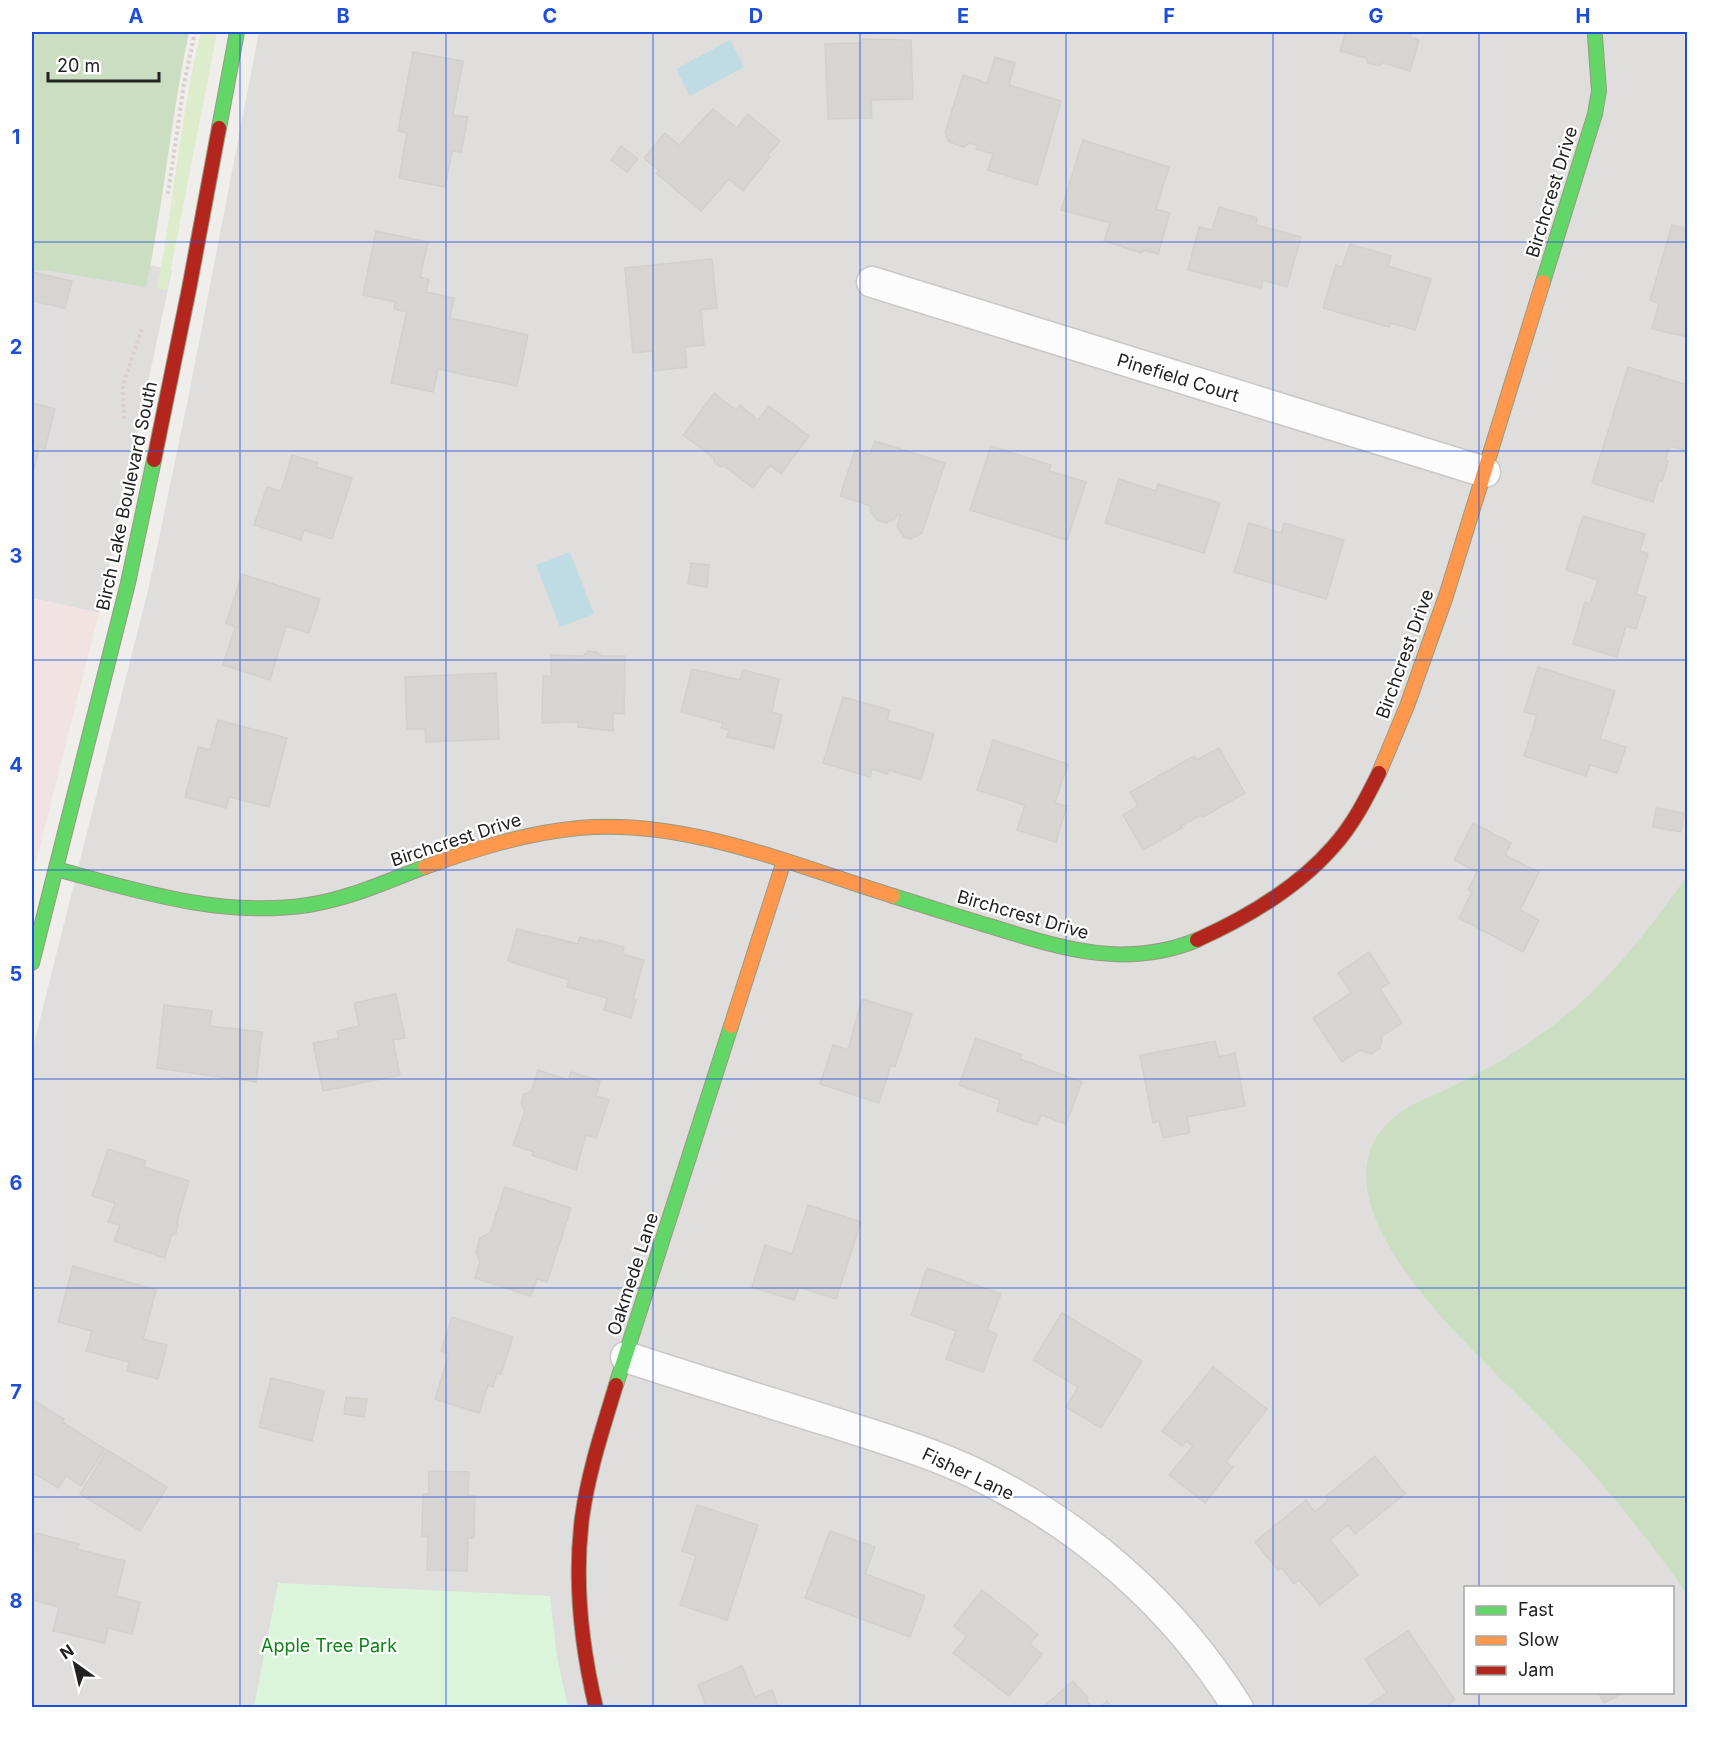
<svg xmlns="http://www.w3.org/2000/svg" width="1719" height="1739" viewBox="0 0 1719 1739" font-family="Inter,sans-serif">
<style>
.residential{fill:#dfdedc;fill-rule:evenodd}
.commercial{fill:#f1e3e1}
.grass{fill:#ddeccb}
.forest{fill:#cbdec1}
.park{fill:#daf5da}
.water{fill:#bfdbe3}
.building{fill:#d7d4d2;stroke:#d3d0cc;stroke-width:1.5}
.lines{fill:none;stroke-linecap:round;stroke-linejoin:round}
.street-casing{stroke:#c9c8c7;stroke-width:33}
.fast-casing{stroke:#999a82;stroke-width:16}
.slow-casing{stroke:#999a82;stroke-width:16}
.jam-casing{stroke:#999a82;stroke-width:16}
.path{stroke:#dccecd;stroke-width:4;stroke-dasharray:3 3;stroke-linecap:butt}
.street{stroke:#fdfcfc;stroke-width:30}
.fast{stroke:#63d668;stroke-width:14}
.slow{stroke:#ff974d;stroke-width:14}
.jam{stroke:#b3261e;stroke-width:14}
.grid{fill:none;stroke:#1d4ed8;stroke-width:1.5;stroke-opacity:0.55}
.labels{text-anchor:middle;stroke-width:4.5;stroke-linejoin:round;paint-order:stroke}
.street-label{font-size:18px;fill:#222;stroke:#fff}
.park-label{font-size:18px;fill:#0c8416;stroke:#fff}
.neatline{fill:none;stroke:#1d4ed8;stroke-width:2}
.grid-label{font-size:20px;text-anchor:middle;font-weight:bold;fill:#1d4ed8}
</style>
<rect width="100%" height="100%" fill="#f0eeeb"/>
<path class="residential" d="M259,32H1687V1707L32,1708V1051L149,586L189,394ZM1466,1588H1672V1692H1466Z
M32,238L172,270L99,613L32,598Z"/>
<path class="commercial" d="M32,598L99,613L32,878Z"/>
<path class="grass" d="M201,32H217L167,290L157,288C174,203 180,116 201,32Z"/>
<path class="forest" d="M32,32H189C171,116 164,202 146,287L51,271L32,270Z
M1687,876V1594C1654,1547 1618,1501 1579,1458C1555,1433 1531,1408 1506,1384C1452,1329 1302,1190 1397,1115C1411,1104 1429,1097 1445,1090C1469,1078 1493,1066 1515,1052C1541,1035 1567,1016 1590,994C1626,959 1658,917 1687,876Z"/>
<path class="park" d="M278,1583L550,1596L557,1657L568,1707H254Z"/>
<path class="water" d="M730,40L744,67L690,96L676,69Z
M570,552L594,614L560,627L536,565Z"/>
<path class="building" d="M1346,32H1412L1410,37L1419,40L1410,71L1383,63L1378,66L1368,63L1366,58L1340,51Z
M862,39L911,40L913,99L871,100L872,118L828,119L825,44L862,43Z
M413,52L463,61L453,115L468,117L461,152L452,151L445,187L399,178L407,133L398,131Z
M995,57L1015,63L1009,85L1061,101L1037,185L988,170L993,154L976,149L978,146L970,143L963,147L949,142L945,133L963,75L987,83Z
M713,109L737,128L748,114L780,141L768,155L770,157L743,191L729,179L701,211L656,173L659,171L644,158L665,133L679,145Z
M1083,140L1169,167L1156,209L1170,213L1158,254L1143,250L1142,253L1104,241L1110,223L1061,210Z
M621,146L638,159L627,172L611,160Z
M1219,207L1257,218L1256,225L1301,237L1287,287L1263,280L1261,288L1188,270L1199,227L1212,230Z
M1672,225L1688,229V337L1652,329L1659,303L1650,300Z
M376,231L428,242L420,277L429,279L426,292L454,298L450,318L528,335L517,386L438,369L433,392L391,383L407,312L394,309L395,302L363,295Z
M1350,244L1391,256L1388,266L1431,279L1415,330L1391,323L1389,327L1323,308L1336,265L1342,267Z
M712,259L717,308L701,310L704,345L685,347L687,367L654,371L652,351L633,353L625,268Z
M32,272L72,281L65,308L32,301Z
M1628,367L1688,385V451L1670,446L1665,460L1668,461L1662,481L1659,480L1653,502L1592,483Z
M714,393L736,410L740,405L758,420L769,406L809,436L781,474L770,465L753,488L724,466L720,467L714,462V458L683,435Z
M32,403L55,409L45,449L39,447L32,478Z
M875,441L945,463L922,533L911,539L904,537L897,526L900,515L897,514L896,518L886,523L877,520L870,510L871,506L840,496L855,450L870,454Z
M991,446L1051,465L1049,471L1086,482L1067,540L970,510Z
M292,455L318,463L316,467L352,478L332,539L304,530L301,540L254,525L267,487L281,491Z
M1119,479L1156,491L1158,484L1220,503L1204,553L1105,523Z
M1583,516L1645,534L1640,551L1648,554L1636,594L1646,597L1636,629L1626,626L1617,657L1573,644L1585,602L1590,604L1598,580L1566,570Z
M1249,523L1281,533L1284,523L1344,540L1326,599L1234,572Z
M691,563L709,565L707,587L688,584Z
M242,574L320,599L309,633L286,626L270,680L223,665L235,627L226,623Z
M588,651L596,652L602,656H625L624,714L613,713V731L578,727V722L542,723L543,676H551V655L583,656Z
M1538,667L1615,691L1600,739L1626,747L1617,773L1590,765L1586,776L1524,756L1537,715L1524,712Z
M692,669L740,680L743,670L779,679L772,712L782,715L774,748L727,737L729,730L721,728L723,723L681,712Z
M496,673L499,739L426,742L425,729H407L405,677Z
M843,697L890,710L887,720L934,734L921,780L889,770L887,774L872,769L870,777L823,763Z
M218,720L287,738L269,807L229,797L226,808L185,797L198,747L210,750Z
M993,740L1068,764L1055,803L1067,806L1056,842L1017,830L1025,805L977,790Z
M1219,748L1245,793L1203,817L1201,815L1181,826L1182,828L1143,850L1123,815L1138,806L1130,792L1194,756L1197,760Z
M1656,808L1684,813L1681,832L1653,827Z
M1473,823L1511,843L1505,855L1539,872L1520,910L1539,920L1523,952L1459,918L1472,892L1468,890L1477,872L1454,860Z
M517,929L578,944L580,937L599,942V940L624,947L622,954L644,960L633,999L636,1000L631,1018L604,1010L607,998L567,987L569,980L508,961Z
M1369,952L1389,983L1380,989L1402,1023L1381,1037L1382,1039L1380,1048L1371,1054L1360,1050L1342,1062L1313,1018L1351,993L1338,973Z
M396,994L405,1038L393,1040L400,1075L323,1091L313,1043L339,1038L337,1031L359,1026L354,1003Z
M862,999L912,1014L895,1067L891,1065L879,1103L820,1084L833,1045L848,1050Z
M164,1005L212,1011L210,1026L262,1032L256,1082L157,1068Z
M976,1038L1022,1055L1020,1059L1082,1082L1066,1124L1041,1115L1037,1125L997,1111L1000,1100L959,1085Z
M1215,1041L1219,1057L1235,1053L1245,1106L1187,1117L1190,1133L1163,1138L1159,1121L1153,1123L1140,1055Z
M538,1070L568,1080L571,1072L600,1081L596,1096L609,1100L596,1138L586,1135L576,1170L532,1155L534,1152L513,1145L525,1111L521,1104L524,1094L531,1092Z
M108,1149L146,1161L144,1167L189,1181L177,1221L178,1225L176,1233L171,1236L165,1258L114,1241L120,1225L108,1222L115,1203L92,1196Z
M505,1187L571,1208L547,1282L537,1279L531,1296L475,1278L480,1262L476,1252L480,1238L490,1233Z
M808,1205L861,1222L836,1299L799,1287L794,1300L752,1287L765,1245L792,1254Z
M73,1266L156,1290L143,1339L167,1345L158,1379L127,1371L129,1362L86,1351L92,1331L58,1322Z
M927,1268L1001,1294L987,1330L997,1334L983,1372L946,1359L956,1331L911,1315Z
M1062,1313L1142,1361L1101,1428L1066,1407L1078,1387L1033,1360Z
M452,1317L513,1337L501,1374L497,1373L493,1387L488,1385L479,1413L435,1399L449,1354L441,1351Z
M1213,1367L1267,1409L1226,1462L1233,1467L1205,1503L1169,1475L1193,1446L1186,1441L1182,1446L1162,1431Z
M271,1378L324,1391L312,1441L259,1427Z
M346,1397L367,1399L364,1417L344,1414Z
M33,1400L64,1419L62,1422L105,1449L81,1486L66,1476L58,1488L32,1472V1403Z
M107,1450L167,1487L140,1531L80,1494Z
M1375,1456L1405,1494L1355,1534L1348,1525L1330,1540L1358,1575L1320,1605L1299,1580L1294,1584L1282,1568L1278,1570L1255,1542L1306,1500L1315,1512L1328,1500L1325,1497Z
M429,1471L469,1472L468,1496H475L474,1538H468L467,1571L427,1570L428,1536H422L423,1494H429Z
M697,1505L758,1525L727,1620L680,1605L696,1556L682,1551Z
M830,1531L875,1547L865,1574L925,1596L910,1637L805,1598Z
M36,1533L79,1544L77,1549L125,1561L116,1596L140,1602L132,1634L108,1628L105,1643L53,1631L59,1607L32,1600V1551Z
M982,1590L1038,1634L1030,1644L1042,1654L1009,1696L953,1653L967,1636L954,1626Z
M1408,1631L1455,1700L1444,1708H1364L1387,1693L1365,1659Z
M742,1666L755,1697L772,1690L779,1708H707L698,1685Z
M1073,1681L1088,1698L1086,1700L1092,1708H1042Z
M1598,1692H1624L1604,1703Z
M1107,1701L1112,1708H1099Z"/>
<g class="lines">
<g class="street-casing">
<path id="street" d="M872,282L1485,472
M626,1357C693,1379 761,1400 829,1421C878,1437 928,1451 974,1473C1082,1525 1174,1605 1238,1708"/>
</g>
<g class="fast-casing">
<path id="fast" d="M219,128L237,32
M1543,282L1595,114L1599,91L1595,36
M56,869C138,891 222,918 308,905C349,899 387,881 425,867
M893,896C926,906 959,917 993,927C1063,949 1126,969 1197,940
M32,963L128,583L154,460
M616,1385L731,1026"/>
</g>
<g class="slow-casing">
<path id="slow" d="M1379,773L1407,706L1446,596L1543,282
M425,867C475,849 526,833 579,828C684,818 794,865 893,896
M731,1026L784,861"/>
</g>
<g class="jam-casing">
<path id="jam" d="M154,460L189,289L219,128
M1197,940C1246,918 1298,887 1333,847C1353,825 1366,799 1379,773
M596,1708C581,1645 574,1582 582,1518C588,1473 603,1428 616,1385"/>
</g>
<path class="path" d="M168,194L184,84L195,32
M124,419L123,385L142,328"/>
<use href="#street" class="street"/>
<use href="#fast" class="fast"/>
<use href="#slow" class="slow"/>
<use href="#jam" class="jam"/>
</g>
<path class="grid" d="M240,32V1708M446,32V1708M653,32V1708M860,32V1708M1066,32V1708M1273,32V1708M1479,32V1588M32,242H1688M32,451H1688M32,660H1688M32,870H1688M32,1079H1688M32,1288H1688M32,1497H1688M1479,1692V1708"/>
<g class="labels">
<g class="street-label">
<text transform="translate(1552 192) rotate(-73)" y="6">Birchcrest Drive</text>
<text transform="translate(1178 378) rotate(17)" y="6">Pinefield Court</text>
<text transform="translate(127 496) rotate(-78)" y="6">Birch Lake Boulevard South</text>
<text transform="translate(1405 654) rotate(-70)" y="6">Birchcrest Drive</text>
<text transform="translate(456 840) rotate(-18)" y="6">Birchcrest Drive</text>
<text transform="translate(1023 915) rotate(16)" y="6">Birchcrest Drive</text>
<text transform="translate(633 1274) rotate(-72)" y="6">Oakmede Lane</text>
<text transform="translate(968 1474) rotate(25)" y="6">Fisher Lane</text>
</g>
<g class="park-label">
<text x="329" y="1652">Apple Tree Park</text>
</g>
</g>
<rect width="1719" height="1739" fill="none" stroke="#ffffff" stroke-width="66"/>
<rect x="1464" y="1586" width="210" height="108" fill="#ffffff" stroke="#a7a7a7" stroke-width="1.5"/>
<rect x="1476" y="1606" width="30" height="9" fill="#63d668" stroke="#a7a7a7" stroke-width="1.5"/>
<text x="1518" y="1616" font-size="18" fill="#222222">Fast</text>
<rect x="1476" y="1636" width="30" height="9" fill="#ff974d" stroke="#a7a7a7" stroke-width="1.5"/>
<text x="1518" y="1646" font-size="18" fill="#222222">Slow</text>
<rect x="1476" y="1666" width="30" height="9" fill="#b3261e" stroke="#a7a7a7" stroke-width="1.5"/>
<text x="1518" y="1676" font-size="18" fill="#222222">Jam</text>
<g transform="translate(75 1664) rotate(326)" stroke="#ffffff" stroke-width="4.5" paint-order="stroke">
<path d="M0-4.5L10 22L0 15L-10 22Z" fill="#222222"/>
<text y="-9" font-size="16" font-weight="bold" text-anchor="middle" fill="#222222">N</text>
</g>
<path d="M48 72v9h111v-9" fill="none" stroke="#222222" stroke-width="3"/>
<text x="57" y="72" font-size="18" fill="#222222" stroke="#ffffff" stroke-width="4.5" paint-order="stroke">20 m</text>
<rect x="33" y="33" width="1653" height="1673" class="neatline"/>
<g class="grid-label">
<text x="136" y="23">A</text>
<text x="343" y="23">B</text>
<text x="550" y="23">C</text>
<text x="756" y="23">D</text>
<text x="963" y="23">E</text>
<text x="1169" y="23">F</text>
<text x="1376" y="23">G</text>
<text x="1583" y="23">H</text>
<text x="16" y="144">1</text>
<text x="16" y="354">2</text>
<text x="16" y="563">3</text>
<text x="16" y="772">4</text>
<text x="16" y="981">5</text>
<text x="16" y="1190">6</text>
<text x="16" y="1399">7</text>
<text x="16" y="1608">8</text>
</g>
</svg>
